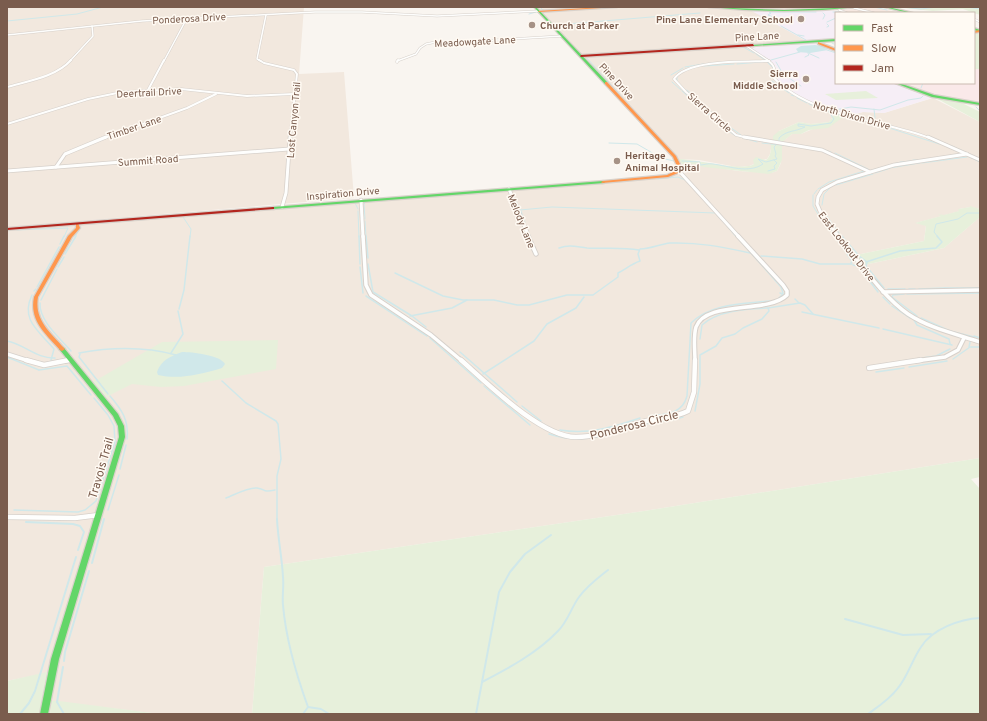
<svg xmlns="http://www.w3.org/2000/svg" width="987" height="721" font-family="Overpass,sans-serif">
<rect width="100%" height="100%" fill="#f9f5f0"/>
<g fill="#f2e8de">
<polygon points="7,7 304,7 299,74 344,72 354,198 7,227"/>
<polygon points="537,7 833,7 839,10 826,10 808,42 584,55 581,54"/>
<polygon points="741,47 747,48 771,64 774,70 773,79 779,86 807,103 836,112 829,122 811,124 799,122 779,131 783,141 792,134 801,134 846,115 850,116 863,112 884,113 933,98 980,122 980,209 971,207 959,209 960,211 916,223 926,225 924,241 856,255 864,265 944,248 980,217 980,458 644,511 264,567 252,714 160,714 52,701 50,714 39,714 47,673 7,681 7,231 663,178 686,173 682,164 694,164 738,171 771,173 777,171 781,163 782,145 772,143 770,154 767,159 754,161 754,164 749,166 737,167 699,160 678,159 584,57"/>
</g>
<polygon fill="#f6e8e1" points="864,7 875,7 901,13 846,13 840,11"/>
<g fill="#f6eef6">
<polygon points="750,10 839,11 846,13 836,13 836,40 808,42"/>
<polygon points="812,43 822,44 836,51 836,83 893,83 912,91 935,97 884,113 863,112 851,115 813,104 784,87 776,79 777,69 775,65 750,48"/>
</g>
<polygon fill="#fae9e9" points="974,34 980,34 980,102 938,95 902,83 974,83"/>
<g fill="#e7f0db">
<polygon points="888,7 980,7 980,15 963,9 933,11 904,8 899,9"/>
<rect x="974" y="34" width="6" height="35"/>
<polygon points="893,83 923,94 960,102 980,112 980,122 934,97 912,91"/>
<polygon points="866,91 878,98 836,100 825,94"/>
<polygon points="836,112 846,115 828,128 809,130 801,134 792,134 781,143 773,142 773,136 779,131 799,122 811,124 829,122"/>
<path d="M771,143L782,145V160L777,171L769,174L704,167L694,164H682L678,159C696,159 742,172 754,164L753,160L756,157L766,160C771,156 771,150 771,143Z"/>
<polygon points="970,206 980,209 980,217 944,248 864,265 856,255 924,241 926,226 915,223 941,216 938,214 944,215 959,211 958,209 970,207"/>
<polygon points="278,340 276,369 184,386 161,387 132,384 106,397 93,382 162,342"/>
<polygon points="980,458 980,477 971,479 980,489 980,714 252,714 264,567 644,511"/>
<polygon points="47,672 39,714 7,714 7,681"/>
<polygon points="51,701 59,701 160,714 50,714"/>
</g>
<g fill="#d0e8ea">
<polygon points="815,45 822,46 828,50 810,53 798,52 796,49 801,46"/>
<path d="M182,352C192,352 220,355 225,364L222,368C202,374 179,380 158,375L157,372C161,360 171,356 182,352Z"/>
</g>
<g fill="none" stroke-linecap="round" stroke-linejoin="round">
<g stroke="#d0e8ea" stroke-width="1">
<polyline points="874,7 887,10"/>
<polyline points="902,7 921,9 937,7"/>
<polyline points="967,7 980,9"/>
<polyline points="542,8 541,9 544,10"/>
<polyline points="833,12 839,12"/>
<polyline points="823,13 825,15 823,19"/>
<polyline points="529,14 536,12"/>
<polyline points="773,17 768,15 771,13 769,12 816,12"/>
<polyline points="7,21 77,14 103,7"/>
<polyline points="827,22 836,18"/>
<polyline points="827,24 829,26 827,27"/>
<polyline points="555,25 700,13"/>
<polyline points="781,26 806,40"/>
<polyline points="798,35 804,36"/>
<polyline points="832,43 834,44"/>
<polyline points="707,49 743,47 754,53"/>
<polyline points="827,50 836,53"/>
<polyline points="808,53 819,58"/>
<polyline points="756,54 765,60"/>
<polyline points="586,57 624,99"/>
<polyline points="805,57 809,55 808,54"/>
<polyline points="771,60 800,52"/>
<polyline points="767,62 773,68 771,78"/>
<polyline points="776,62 783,74 801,86"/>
<polyline points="737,64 761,62"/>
<polyline points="704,66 734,64"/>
<polyline points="685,67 703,64"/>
<polyline points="671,75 683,68"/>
<polyline points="677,81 677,74 688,68"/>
<polyline points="772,81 789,93"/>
<polyline points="672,82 681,90"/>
<polyline points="921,88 923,83"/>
<polyline points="687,90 704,105"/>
<polyline points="682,91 703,110"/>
<polyline points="791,95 794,96"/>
<polyline points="797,98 807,103"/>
<polyline points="809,104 829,112 842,115"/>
<polyline points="976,107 980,111"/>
<polyline points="709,110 721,120"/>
<polyline points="835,110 851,107 880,110 908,100 921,98 923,96"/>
<polyline points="704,111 718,122"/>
<polyline points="873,121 875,118 874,109"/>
<polyline points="723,122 741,135"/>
<polyline points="719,123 734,135 757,142"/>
<polyline points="881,123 891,125"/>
<polyline points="880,125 939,144"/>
<path d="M779,142V138C787,130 795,132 805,127L798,126V124L811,126L831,123L834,119L829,112"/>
<polyline points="609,143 637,144 661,158 674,161"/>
<polyline points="762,143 790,146"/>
<polyline points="952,146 972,155"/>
<polyline points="825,150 831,152"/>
<polyline points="835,153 868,169"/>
<polyline points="967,156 980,162"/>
<polyline points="913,160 919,160"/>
<path d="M682,161L700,162V165C704,165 708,163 713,164C729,166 748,174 763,164L758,159L766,162L777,159L775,156L776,154L774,147L776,145"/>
<polyline points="900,162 911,161"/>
<polyline points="922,163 967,157"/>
<polyline points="890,168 920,163"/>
<polyline points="872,170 897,163"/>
<polyline points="768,171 775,169 774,166 777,163 774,160"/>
<polyline points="875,173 888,169"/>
<polyline points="658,179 678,177 685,180"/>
<polyline points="836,185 873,174"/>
<polyline points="818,189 829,182 864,171 863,170"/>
<polyline points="814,194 817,190"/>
<polyline points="813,195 813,206 818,214"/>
<polyline points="515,198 520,210 552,207 715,213"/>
<polyline points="355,203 358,209"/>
<polyline points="822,205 824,194 832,186"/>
<polyline points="358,211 359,237"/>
<polyline points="521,211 525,222"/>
<polyline points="824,212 842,237"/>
<polyline points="715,213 726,225"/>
<polyline points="183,217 191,229 190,237"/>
<polyline points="820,217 827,227"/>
<polyline points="365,219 364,204 366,202"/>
<polyline points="365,221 366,237"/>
<polyline points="91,224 163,218"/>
<polyline points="727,226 736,237"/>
<polyline points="830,229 835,237"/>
<polyline points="17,230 68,228 64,237"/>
<polyline points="75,237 81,227"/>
<polyline points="938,237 934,232 936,224 958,219 967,213 980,213"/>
</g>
<g stroke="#d0e8ea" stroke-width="1.5">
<polyline points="359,236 360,264"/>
<polyline points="366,236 368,258"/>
<polyline points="736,236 781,287 783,293"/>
<polyline points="835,236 852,261 851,263"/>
<polyline points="842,236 845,240"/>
<polyline points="847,242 859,256 867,262 866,266 884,288"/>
<polyline points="60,244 64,236"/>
<path d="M559,248C570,244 577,247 587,248C605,249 622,247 639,250"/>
<polyline points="65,254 76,236"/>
<polyline points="761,256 802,259 820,264 852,264"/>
<polyline points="866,262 900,251 936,248 942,242 937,236"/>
<polyline points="368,264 373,292 412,316 426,327"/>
<polyline points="853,265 858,266 878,292"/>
<polyline points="58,267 64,257"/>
<polyline points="360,267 363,293"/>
<path d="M395,273L443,296L463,300H494L517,305H529L567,295H593L618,277V273C626,269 631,264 640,261L638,254L640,249C651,249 660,244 670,243C698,242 723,247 750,253"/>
<polyline points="37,287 59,247"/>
<polyline points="945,288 980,288"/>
<polyline points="888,289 905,289"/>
<polyline points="909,289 915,289"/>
<polyline points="919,289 945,288"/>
<polyline points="34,291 36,289"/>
<polyline points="904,294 893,295 892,297 917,316"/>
<polyline points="907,294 980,293"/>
<path d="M32,295C20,320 39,331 54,349L51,360"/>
<polyline points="366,296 427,336"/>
<polyline points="883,297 890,304"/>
<polyline points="779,298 783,294 780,293"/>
<polyline points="795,299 799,303"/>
<polyline points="41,300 57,269"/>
<path d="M40,303C39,321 60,338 71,351"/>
<polyline points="892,306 910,318"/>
<polyline points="179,309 184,290 190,236"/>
<polyline points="802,312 879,328"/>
<polyline points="410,316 452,308 467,300"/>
<polyline points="921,318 950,331 974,337"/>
<polyline points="914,320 917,325 949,339 950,344"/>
<polyline points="883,329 952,345"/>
<polyline points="974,336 980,338"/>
<polyline points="430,338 481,383"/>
<path d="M700,339L702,325C718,310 747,309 768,308"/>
<path d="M7,341C24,344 37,359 55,358"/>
<polyline points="969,347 970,342"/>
<polyline points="971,347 980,347"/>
<polyline points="460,352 517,402"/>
<path d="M79,353C112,347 143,346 176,355"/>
<polyline points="171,353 183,334 178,311"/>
<polyline points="80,354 79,357 108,394"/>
<polyline points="7,357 39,370"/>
<polyline points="922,358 936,356 950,349"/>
<polyline points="953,359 970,347"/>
<polyline points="909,367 947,361"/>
<polyline points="39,370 67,366 91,395"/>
<polyline points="876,372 904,368"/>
<polyline points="483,374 534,341 547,324 576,308 584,297"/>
<polyline points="222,381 246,403 276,421 278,424 281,459 277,476 277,520"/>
<polyline points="484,386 530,425"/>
<path d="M110,396C122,410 129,420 127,439"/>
<polyline points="522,406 541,421"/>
<polyline points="695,411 700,384 700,355 716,346 722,338 735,334 743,328 762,319 769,311 768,308 800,303 805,305 813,314"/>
<path d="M649,416C665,414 682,415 687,396L691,323C711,303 744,304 770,301"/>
<path d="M560,430C589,435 613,427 640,418"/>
<path d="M549,434C588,446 609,433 646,424C658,421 671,421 683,417"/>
<polyline points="120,469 126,445"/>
<path d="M226,498C234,495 248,487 257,488C266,489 262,493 275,490"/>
<polyline points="14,510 78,512 85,510 96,501 115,442 114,426 108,415 94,398"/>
<polyline points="108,510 119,475"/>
</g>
<g stroke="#d0e8ea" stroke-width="2">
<path d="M277,519C278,539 282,558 283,577C284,587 282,596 283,605C286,641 296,674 308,707"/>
<polyline points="26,522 73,524 80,526 84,532 78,550"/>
<polyline points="92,563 104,519"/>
<polyline points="845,619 903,635 931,634"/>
<polyline points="64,661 65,652 89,571"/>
<polyline points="63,667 57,702 64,714"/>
<path d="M482,682C509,668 537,653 558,631C568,621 571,608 579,597C587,586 598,578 608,570"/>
<polyline points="308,707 321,709 329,714"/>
<polyline points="20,714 29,703 35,691 76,557"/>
<polyline points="303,714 308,707"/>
<polyline points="476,714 499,592 510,572 525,554 551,535"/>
<path d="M868,714C879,706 890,699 898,688C908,676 912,660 921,647C932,629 960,619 980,618"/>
</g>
<defs>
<g id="street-far4">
<polyline points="854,8 874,13"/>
<polyline points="839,10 847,13"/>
<polyline points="974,19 980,22"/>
<polyline points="7,35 142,21 315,12 362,12 437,16 539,11"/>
<polyline points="745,45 769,61"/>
<polyline points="70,61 93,36 92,26"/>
<polyline points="164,61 187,18"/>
<polyline points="261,61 257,59 266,15"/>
<polyline points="397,61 416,54 420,48 426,44 436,42 446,43 562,36"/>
<polyline points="762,61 769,61"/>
</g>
<g id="street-far3">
<polyline points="259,60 264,63 294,70 297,74 290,138"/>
<path d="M767,60C775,65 775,69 774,78C809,116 883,120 930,138"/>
<polyline points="397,62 398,60"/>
<path d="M7,87C28,81 56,77 71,60"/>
<polyline points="148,90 164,60"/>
<polyline points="7,124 88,99 122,92 181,89 247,96 294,94"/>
<polyline points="104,138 187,108 216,94"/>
<path d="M748,138L736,135L686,92L674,79C687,59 746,62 769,61"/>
</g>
<g id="street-far2">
<polyline points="744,137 822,150 870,172"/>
<polyline points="928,137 980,160"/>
<polyline points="56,167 65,154 106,137"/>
<polyline points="678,170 739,237"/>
<polyline points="7,171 289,149"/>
<polyline points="509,189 529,237"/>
<polyline points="361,200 363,237"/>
<polyline points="282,207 286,193 290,137"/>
<polyline points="839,237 820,211 817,204 818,197 822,190 837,182 894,165 967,154"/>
</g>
<g id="street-far1">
<polyline points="363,236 366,285 371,295 431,335 462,361"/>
<polyline points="528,236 536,254"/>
<path d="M838,236C859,261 882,296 908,314C929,328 956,334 980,342"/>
<polyline points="883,292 980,290"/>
<polyline points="7,354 29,361"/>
<polyline points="65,361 70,360"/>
<path d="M695,361C695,351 693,337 696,327C706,300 768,314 787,295V291L783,285L738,236"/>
<polyline points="915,361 945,357 958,350 964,338"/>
</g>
<g id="street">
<polyline points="26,360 44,365 69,360"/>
<path d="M461,360C487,383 541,437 576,437C597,437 618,429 638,423C654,418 673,419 688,411L694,392L695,360"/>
<polyline points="869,368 921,360"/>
<polyline points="7,517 75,518 99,515"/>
</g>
<g id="fast">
<polygon points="534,7 536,7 607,82 607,84 605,84"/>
<polygon points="708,7 784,10 860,7 822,10 784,11 746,10"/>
<polygon points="884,7 888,7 913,13 909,13"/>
<polygon points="974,28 980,30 980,32 974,30"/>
<polygon points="836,39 836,41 753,46 752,45"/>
<polygon points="895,83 899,83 934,95 980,103 980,105 932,97"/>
<polygon points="603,181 605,182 604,183 273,209 271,208 273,207"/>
<polygon points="62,347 64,348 118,414 124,426 125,437 59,659 48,714 40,714 51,659 119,437 118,426 113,416 60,350 59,349"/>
</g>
<g id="slow">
<polygon points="603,7 617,7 539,12 538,11"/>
<polygon points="980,30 980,32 974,33 974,31"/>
<polygon points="818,42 836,49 836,51 818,44"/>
<polygon points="605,82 607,82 676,156 681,166 678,173 668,177 602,183 601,182 603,181 667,175 675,171 677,166 673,157 605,84"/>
<path d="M76,223H78L80,228L72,237L38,297C34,320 50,332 64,348L65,349L62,351L60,350C46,334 29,321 34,297L68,236L76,228Z"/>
</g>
<g id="jam">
<polygon points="753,44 754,46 581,57 580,56 581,55"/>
<polygon points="273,207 274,207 274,209 7,230 7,228"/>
</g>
</defs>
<use href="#street-far4" stroke="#d7d1cb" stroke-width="2.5"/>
<use href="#street-far3" stroke="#d7d1cb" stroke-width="3"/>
<use href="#street-far2" stroke="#d7d1cb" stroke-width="4.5"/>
<use href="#street-far1" stroke="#d7d1cb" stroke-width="5.5"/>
<use href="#street" stroke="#d7d1cb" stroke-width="6"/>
<use href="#fast" stroke="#d9d2cb" stroke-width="2.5"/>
<use href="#slow" stroke="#d9d2cb" stroke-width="2.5"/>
<use href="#jam" stroke="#d9d2cb" stroke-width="2.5"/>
<use href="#street-far4" stroke="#fefefd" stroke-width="1.5"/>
<use href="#street-far3" stroke="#fefefd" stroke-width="2"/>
<use href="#street-far2" stroke="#fefefd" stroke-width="3"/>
<use href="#street-far1" stroke="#fefefd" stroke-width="3.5"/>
<use href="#street" stroke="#fefefd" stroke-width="4.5"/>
<use href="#fast" fill="#63d668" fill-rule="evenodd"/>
<use href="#slow" fill="#ff974d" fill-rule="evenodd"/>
<use href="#jam" fill="#b3261e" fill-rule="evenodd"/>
</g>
<g fill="#a69286" stroke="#fffaf3" stroke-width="1.5">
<circle cx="801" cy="19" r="4"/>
<circle cx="532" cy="25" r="4"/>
<circle cx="806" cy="79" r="4"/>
<circle cx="617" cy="161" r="4"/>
</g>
<g text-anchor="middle" stroke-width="3" stroke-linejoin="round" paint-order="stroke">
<g font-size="10" fill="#7a5c4d" stroke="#fffaf3">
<text transform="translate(189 18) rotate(-3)" y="4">Ponderosa Drive</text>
<text transform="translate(757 36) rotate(-3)" y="4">Pine Lane</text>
<text transform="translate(475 41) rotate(-3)" y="4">Meadowgate Lane</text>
<text transform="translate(617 81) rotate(47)" y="4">Pine Drive</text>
<text transform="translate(149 92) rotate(-3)" y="4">Deertrail Drive</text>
<text transform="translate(710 112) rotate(41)" y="4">Sierra Circle</text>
<text transform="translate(852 115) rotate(16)" y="4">North Dixon Drive</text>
<text transform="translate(293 120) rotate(-85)" y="4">Lost Canyon Trail</text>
<text transform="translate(134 127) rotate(-19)" y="4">Timber Lane</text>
<text transform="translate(148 160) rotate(-4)" y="4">Summit Road</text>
<text transform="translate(343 193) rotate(-5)" y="4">Inspiration Drive</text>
<text transform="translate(522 221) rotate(68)" y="4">Melody Lane</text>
<text transform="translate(847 246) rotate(52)" y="4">East Lookout Drive</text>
</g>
<g font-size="10" font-weight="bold" fill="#7a5c4d" stroke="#fffaf3" text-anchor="end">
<text x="793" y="23">Pine Lane Elementary School</text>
<text x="540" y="29" text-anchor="start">Church at Parker</text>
<text x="798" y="77">Sierra<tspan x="798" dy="12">Middle School</tspan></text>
<text x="625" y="159" text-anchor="start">Heritage<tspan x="625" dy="12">Animal Hospital</tspan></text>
</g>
<g font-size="12" fill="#7a5c4d" stroke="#fffaf3">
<text transform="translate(634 425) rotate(-14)" y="4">Ponderosa Circle</text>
<text transform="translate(101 468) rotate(-74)" y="4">Travois Trail</text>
</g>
</g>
<rect width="987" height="721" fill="none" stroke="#7a5c4d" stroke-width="16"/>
<rect x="835" y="12" width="140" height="72" fill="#fffaf3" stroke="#cabbb1"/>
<rect x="843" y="25" width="20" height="6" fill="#63d668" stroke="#cabbb1"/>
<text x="871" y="32" font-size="12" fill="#7a5c4d">Fast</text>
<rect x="843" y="45" width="20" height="6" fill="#ff974d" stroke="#cabbb1"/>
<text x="871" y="52" font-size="12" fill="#7a5c4d">Slow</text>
<rect x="843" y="65" width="20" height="6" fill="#b3261e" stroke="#cabbb1"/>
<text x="871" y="72" font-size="12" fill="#7a5c4d">Jam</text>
</svg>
